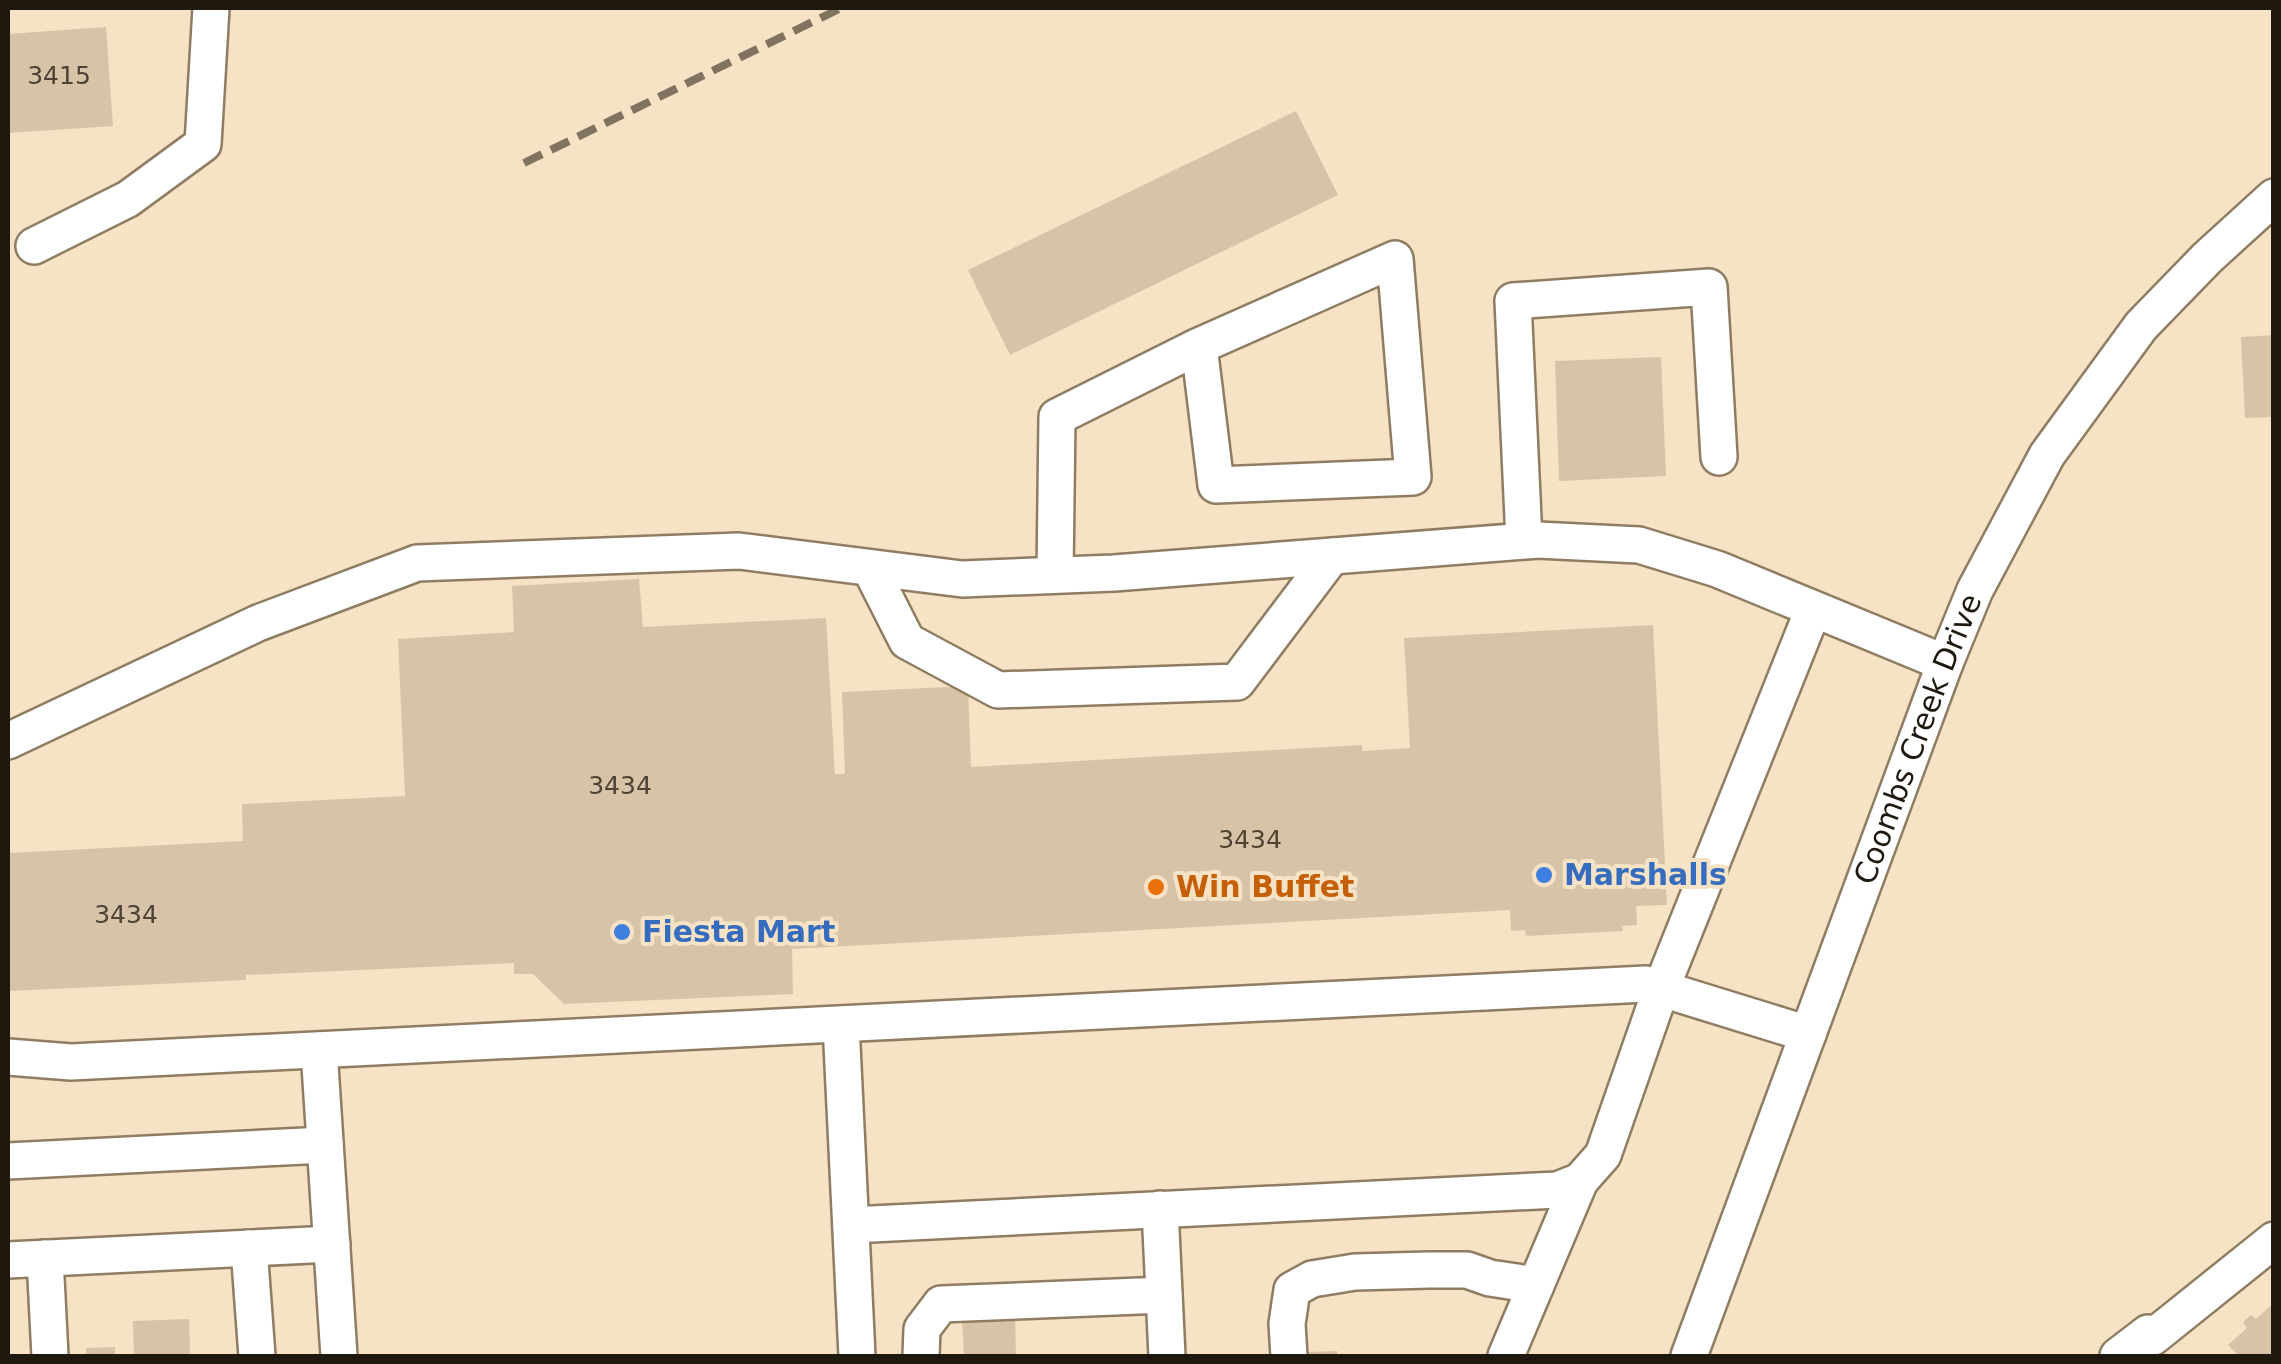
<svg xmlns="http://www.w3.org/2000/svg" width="2281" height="1364" font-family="'DejaVu Sans',sans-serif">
<rect width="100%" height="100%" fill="#f6e2c5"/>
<g fill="#d7c4a8">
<polygon points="106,27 113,126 8,133 8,34"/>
<polygon points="1296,111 1338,195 1010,355 968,270"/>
<polygon points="2274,335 2274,417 2245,418 2241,337"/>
<polygon points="1661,357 1666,476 1559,481 1555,361"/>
<polygon points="639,579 643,627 826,618 835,774 845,774 842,692 968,686 971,767 1362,745 1362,751 1410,748 1404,638 1653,625 1667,905 1636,906 1637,925 1622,926 1623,931 1526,936 1525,930 1511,931 1510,910 792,949 793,994 564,1004 533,974 514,974 514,963 246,975 246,980 8,991 8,853 243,841 242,804 405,796 398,639 514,632 512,586"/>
<polygon points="2274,1303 2274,1356 2239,1356 2228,1345 2247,1328 2243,1322 2251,1315 2256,1319"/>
<polygon points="1015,1318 1016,1356 964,1356 962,1320"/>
<polygon points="189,1319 190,1356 134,1356 133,1321"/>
<polygon points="115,1347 115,1356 86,1356 86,1348"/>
<polygon points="1337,1351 1337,1356 1307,1356 1307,1352"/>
</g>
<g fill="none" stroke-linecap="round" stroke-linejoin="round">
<defs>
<g id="minor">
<polyline points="34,246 128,199 203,144 211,8"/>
<polyline points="1524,540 1513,301 1709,287 1719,457"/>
<polyline points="870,568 907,641 998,690 1237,682 1332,556"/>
<polyline points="1055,575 1057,417 1199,346 1395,259 1413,477 1216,485 1199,346"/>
<polyline points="8,741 258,623 417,563 739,551 962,579 1114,573 1538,540 1639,545 1717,569 1945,663"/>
<polyline points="841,1024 857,1356"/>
<polyline points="319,1050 339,1356"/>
<polyline points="8,1057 71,1062 1646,984 1808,1034"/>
<polyline points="8,1161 325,1145"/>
<polyline points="1160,1209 1167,1356"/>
<polyline points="851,1225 1557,1190 1580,1181 1603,1155 1661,989 1813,610"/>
<polyline points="249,1248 257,1356"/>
<polyline points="45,1258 50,1356"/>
<polyline points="8,1260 332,1244"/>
<polyline points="921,1356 922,1329 941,1304 1164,1295"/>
<polyline points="1289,1356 1287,1324 1292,1290 1312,1279 1355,1272 1429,1270 1467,1270 1490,1278 1536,1285"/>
<polyline points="1506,1356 1580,1181"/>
<path id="s1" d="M1689,1356L1945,663L1975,590L2047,455L2141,326L2207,258L2274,197"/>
<polyline points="2118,1356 2148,1333 2153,1337 2274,1240"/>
</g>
</defs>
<use href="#minor" stroke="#8f7d63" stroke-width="40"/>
<use href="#minor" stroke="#fff" stroke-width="35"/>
<polyline stroke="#807461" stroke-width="8" stroke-dasharray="20 10" stroke-linecap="butt" points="524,163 841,8"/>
</g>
<g fill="#3f7fe0" stroke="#f6e2c5" stroke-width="4">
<circle cx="1544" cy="875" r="10"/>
<circle cx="622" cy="932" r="10"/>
</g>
<circle fill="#e8710a" stroke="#f6e2c5" stroke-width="4" cx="1156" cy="887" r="10"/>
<g text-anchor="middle" stroke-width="8" stroke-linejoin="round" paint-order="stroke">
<g font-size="25" fill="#4d4334">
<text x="59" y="84">3415</text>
<text x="620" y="794">3434</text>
<text x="1250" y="848">3434</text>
<text x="126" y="923">3434</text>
</g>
<g font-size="30" fill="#1f180e" stroke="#f6e2c5">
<text dy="10" stroke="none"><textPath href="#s1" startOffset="658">Coombs Creek Drive</textPath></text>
</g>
<g font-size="30" font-weight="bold" fill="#366cbe" stroke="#f6e2c5" text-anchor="start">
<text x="1564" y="885">Marshalls</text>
<text x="642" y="942">Fiesta Mart</text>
</g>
<g font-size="30" font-weight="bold" fill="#c56008" stroke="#f6e2c5" text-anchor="start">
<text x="1176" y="897">Win Buffet</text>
</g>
</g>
<rect width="2281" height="1364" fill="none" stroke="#1f180e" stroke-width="20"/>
</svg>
